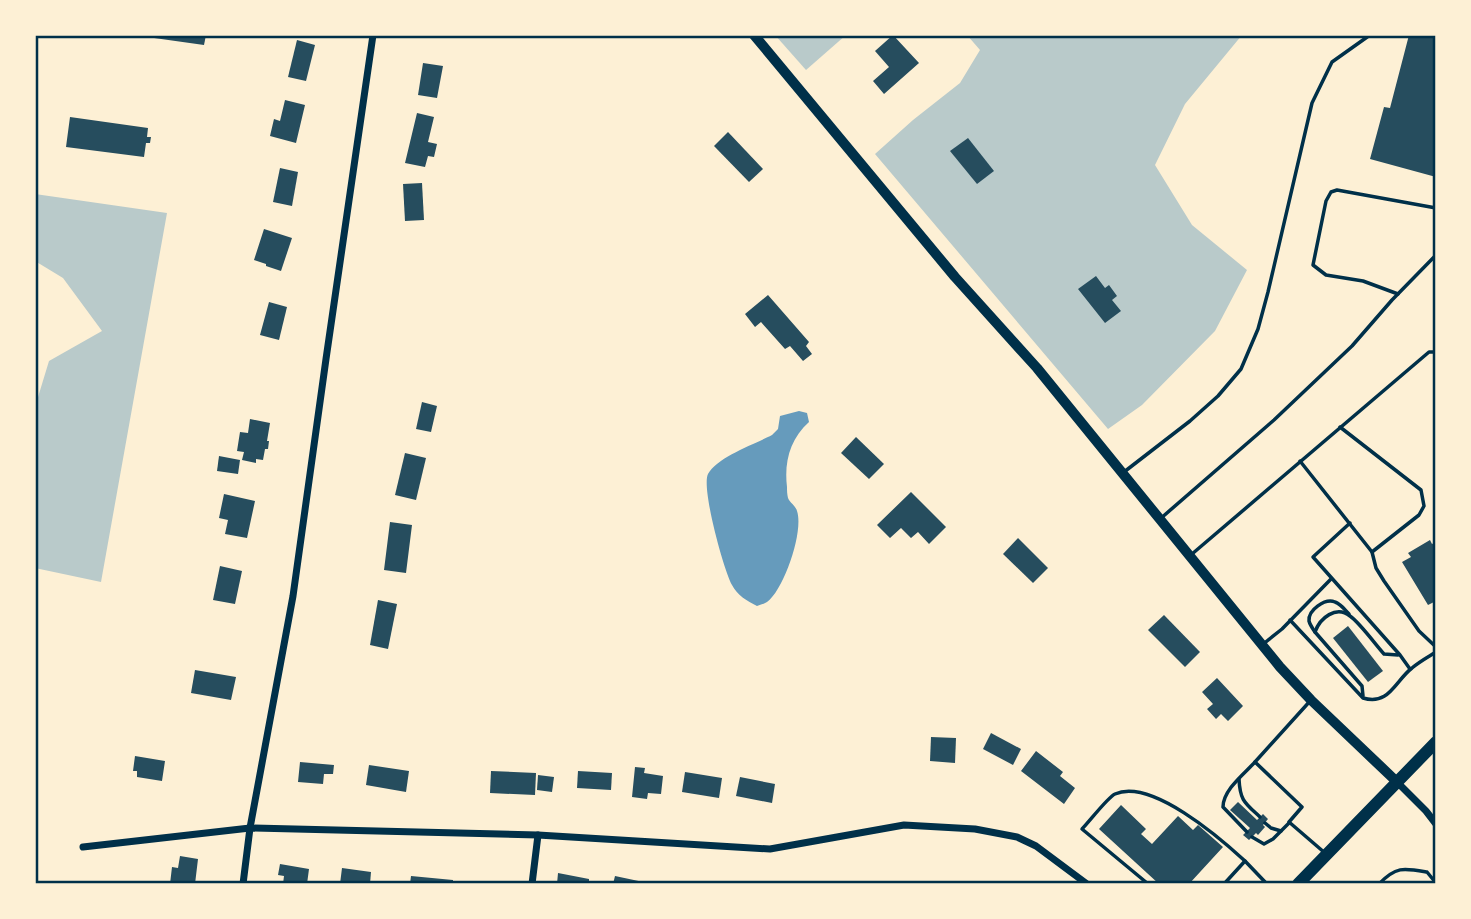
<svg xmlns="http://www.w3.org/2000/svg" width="1471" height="919" font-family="Merriweather,serif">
<rect width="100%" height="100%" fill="#fdf0d5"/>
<g fill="#b9caca">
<polygon points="775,35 846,35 806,70"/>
<polygon points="967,35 1242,35 1185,104 1155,165 1192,225 1247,270 1215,331 1142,405 1108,429 875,154 913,120 960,83 980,50"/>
<polygon points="35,194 167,213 101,582 35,568 35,407 49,361 102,331 63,278 35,261"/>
</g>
<path fill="#669bbc" d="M799,411L807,413L809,422C790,439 784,462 787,487C787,490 787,494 788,498C790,503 796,506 797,511C804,531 784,590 767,602C764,604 760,605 757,606C747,601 737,595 732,585C724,571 701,488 708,474C717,457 755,444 772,435L778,429L780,416Z"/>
<g fill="#264d5e">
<polygon points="147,35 206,35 204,45 147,37"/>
<polygon points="893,35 919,63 884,94 873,81 889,67 875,51"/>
<polygon points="1409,35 1436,35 1436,177 1370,159 1384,107 1390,108"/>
<polygon points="297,40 315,45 306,81 288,77"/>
<polygon points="423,63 443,66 437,98 418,95"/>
<polygon points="285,100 305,105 296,143 270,136 274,119 280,121"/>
<polygon points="417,113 434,117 428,142 437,144 434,157 428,156 425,167 405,163"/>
<polygon points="70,117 148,128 147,137 151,137 150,143 146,143 144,157 66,147"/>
<polygon points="728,132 763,169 749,182 714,146"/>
<polygon points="968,138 994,171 977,184 950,151"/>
<polygon points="280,168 298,172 292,206 273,202"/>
<polygon points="422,183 424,220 405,221 403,184"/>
<polygon points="264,229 292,238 281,271 266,266 266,264 254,260"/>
<polygon points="1096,276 1105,288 1109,285 1117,296 1112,300 1121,311 1105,323 1078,289"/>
<polygon points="768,295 809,342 806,346 812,354 803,361 790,346 785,349 761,322 755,327 745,314"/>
<polygon points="269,302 287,307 279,340 260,335"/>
<polygon points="422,402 437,406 431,432 416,429"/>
<polygon points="250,419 270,423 267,441 269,441 268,449 265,449 263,460 256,459 256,463 242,460 244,452 237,451 240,432 248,433"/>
<polygon points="856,437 884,464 869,479 841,453"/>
<polygon points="405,453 426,458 416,500 395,495"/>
<polygon points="219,456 240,460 238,474 217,471"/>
<polygon points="911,492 946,527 929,544 918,532 911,538 901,528 890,538 877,525"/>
<polygon points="224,494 255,501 247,538 225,534 228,520 219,518"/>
<polygon points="390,522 412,525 406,573 384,570"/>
<polygon points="1018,538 1048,568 1033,583 1003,554"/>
<polygon points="1430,540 1432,544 1436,542 1436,601 1428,605 1402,562 1411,557 1408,553"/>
<polygon points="220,566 242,571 235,604 213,600"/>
<polygon points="378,600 397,604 388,649 370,645"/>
<polygon points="1164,615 1200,652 1185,667 1148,630"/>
<polygon points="1348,626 1383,671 1368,682 1333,638"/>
<polygon points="195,670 236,677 231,700 191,693"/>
<polygon points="1217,678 1243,706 1228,721 1221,714 1216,719 1207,709 1213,704 1202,692"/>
<polygon points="991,733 1021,749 1013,765 983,749"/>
<polygon points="931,737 956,738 955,763 930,761"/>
<polygon points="1036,751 1063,772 1060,776 1075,788 1064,804 1021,771"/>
<polygon points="135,756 165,761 162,781 137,777 137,771 133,771"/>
<polygon points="300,762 334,765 333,774 324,774 323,784 298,782"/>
<polygon points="369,765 409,771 406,792 366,785"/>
<polygon points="635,767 645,768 644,773 663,776 661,794 648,793 647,799 632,797"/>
<polygon points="491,771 536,773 535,795 490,793"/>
<polygon points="578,771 612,773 611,790 577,788"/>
<polygon points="685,772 722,778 719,798 682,792"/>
<polygon points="538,775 554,777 552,792 537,790"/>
<polygon points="740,777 775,784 772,803 736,796"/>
<polygon points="1238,802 1257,820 1263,814 1268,819 1263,825 1265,827 1258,835 1256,833 1249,840 1243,835 1250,828 1230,810"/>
<polygon points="1121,805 1146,829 1141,834 1152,844 1178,816 1193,830 1198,825 1223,847 1189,884 1159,884 1099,829"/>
<polygon points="180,856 198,859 195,884 170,884 172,867 178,868"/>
<polygon points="280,864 309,869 307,884 283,884 284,876 278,875"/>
<polygon points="342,868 371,872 370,884 340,884"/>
<polygon points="558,873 589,879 589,884 557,884"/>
<polygon points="411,876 453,880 453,884 410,884"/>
<polygon points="615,876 648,883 648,884 613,884"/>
</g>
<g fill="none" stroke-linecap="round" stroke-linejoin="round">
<g stroke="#003049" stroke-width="3.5">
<polyline points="1398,294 1363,281 1326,275 1313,265 1326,201 1331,192 1337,190 1436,208"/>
<polyline points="1340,427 1421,490 1424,506 1419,515 1372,552 1376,568 1384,581 1419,631 1436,647"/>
<polyline points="1300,461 1372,552"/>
<polyline points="1124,472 1190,421 1218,396 1241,369 1258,329 1268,292 1312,103 1332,62 1370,35"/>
<polyline points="1160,519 1274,420 1352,346 1392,300 1436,255"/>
<polyline points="1350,523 1313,557 1400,655 1410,669"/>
<polyline points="1192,554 1429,352 1436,352"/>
<path d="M1290,620L1363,698C1389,706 1395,681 1412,668C1419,662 1428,657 1436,652"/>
<path d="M1315,632C1313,629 1310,625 1309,621C1308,610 1325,598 1335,602C1341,604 1345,610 1349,614"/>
<polyline points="1262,645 1282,629 1331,579"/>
<path d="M1363,696L1362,686L1315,632C1320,618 1336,605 1350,616C1360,623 1375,644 1384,654L1398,655"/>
<polyline points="1311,700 1255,762 1302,807 1289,822 1325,853"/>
<path d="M1239,779C1240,801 1245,803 1260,817"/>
<polyline points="1265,823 1271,828 1281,831"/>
<path d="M1247,832L1223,807C1223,790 1244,774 1255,762"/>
<polyline points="1252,837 1264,844 1273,839 1289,823"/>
<path d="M1147,883L1082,829C1089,822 1108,797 1115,794C1151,778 1220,838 1245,861"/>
<polyline points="1224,884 1245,861 1267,884"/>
<path d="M1379,884C1396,866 1404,868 1427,872L1436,883"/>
</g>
<g stroke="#003049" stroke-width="7">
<polyline points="1397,782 1426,811 1436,824"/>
<polyline points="83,847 250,828 538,835 770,849 904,825 975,829 1017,837 1036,846 1087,884"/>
<polyline points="243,884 250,828 293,596 326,359 373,35"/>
<polyline points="532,884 538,835"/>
</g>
<polyline stroke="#003049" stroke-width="10" points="754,35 955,277 1037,368 1280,667 1311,700 1397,782"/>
<polyline stroke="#003049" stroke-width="12" points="1298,884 1436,742"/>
</g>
<rect width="1471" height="919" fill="none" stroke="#fdf0d5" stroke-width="74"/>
<rect x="37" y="37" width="1397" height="845" fill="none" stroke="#003049" stroke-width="2.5"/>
</svg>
